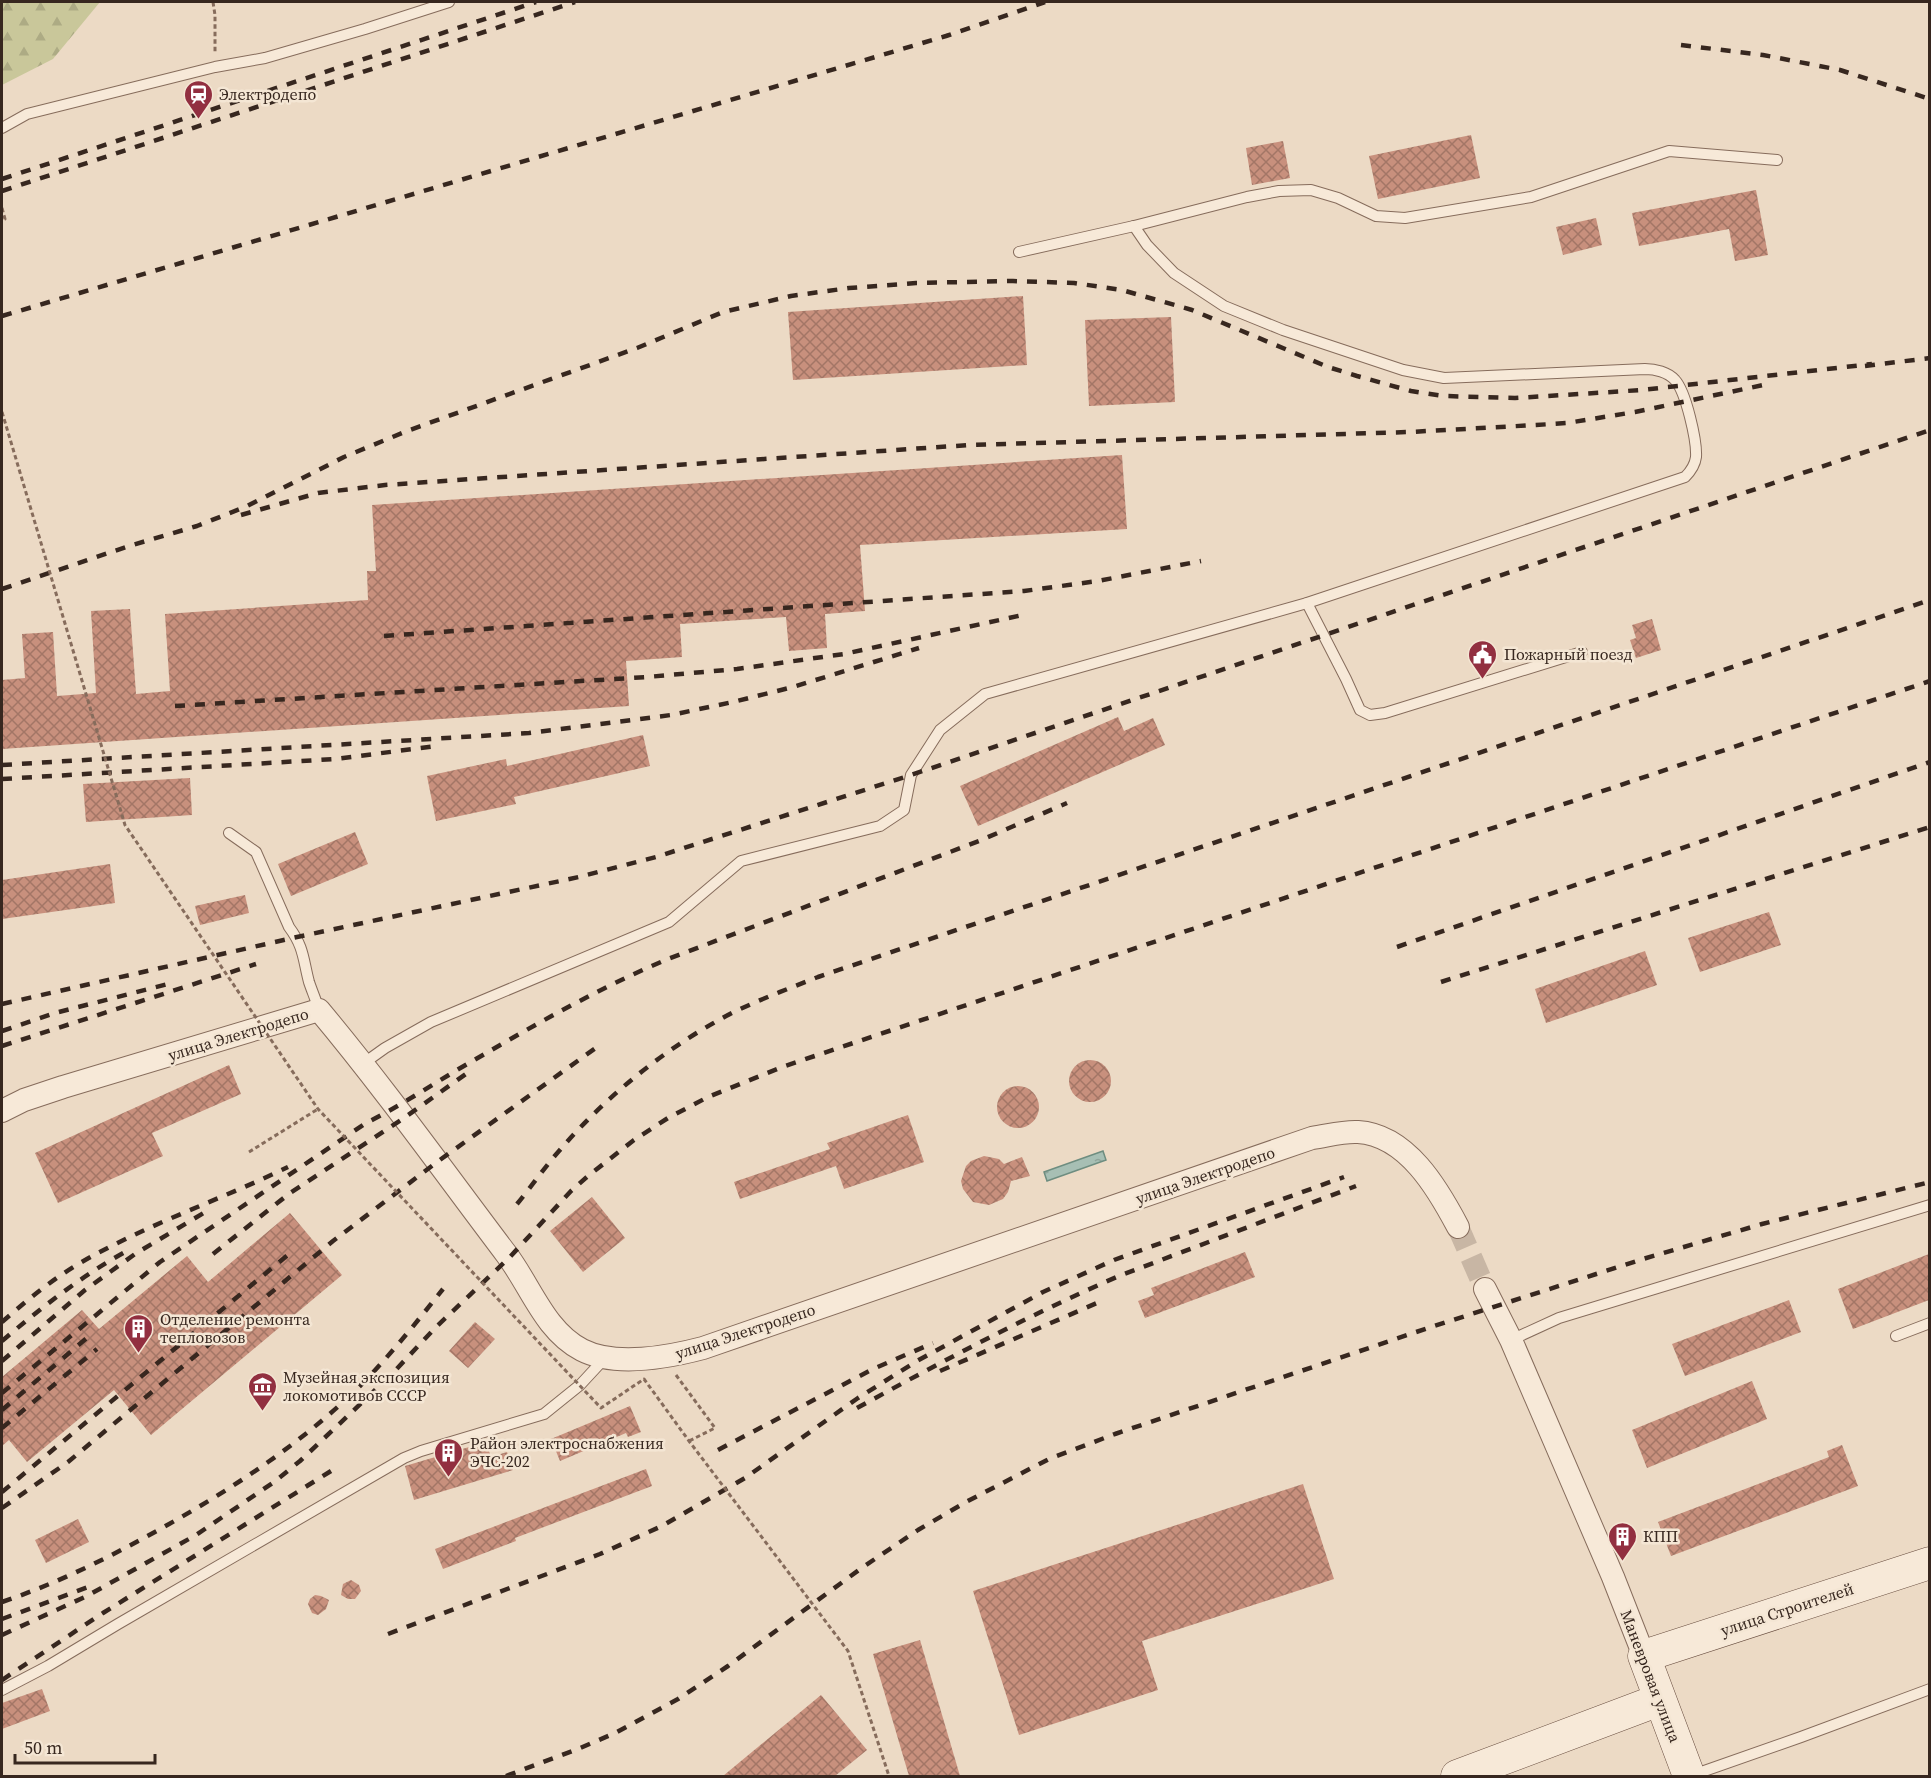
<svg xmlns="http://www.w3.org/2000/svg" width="1931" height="1778" font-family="'Source Serif 4',serif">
<defs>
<pattern id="forest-firs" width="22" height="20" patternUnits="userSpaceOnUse" patternTransform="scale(1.5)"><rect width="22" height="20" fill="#c9c79a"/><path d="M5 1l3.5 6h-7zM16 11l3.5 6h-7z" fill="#adab84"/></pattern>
<pattern id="water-ripples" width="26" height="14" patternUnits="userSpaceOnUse" patternTransform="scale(1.5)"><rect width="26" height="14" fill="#a7bfb4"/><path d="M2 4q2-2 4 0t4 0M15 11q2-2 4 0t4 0" fill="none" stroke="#90a49a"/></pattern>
<pattern id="building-cross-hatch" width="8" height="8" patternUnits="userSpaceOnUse" patternTransform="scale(1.5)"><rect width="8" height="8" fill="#c8907d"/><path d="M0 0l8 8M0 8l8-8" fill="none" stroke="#a37666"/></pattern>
</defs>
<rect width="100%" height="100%" fill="#ecdac5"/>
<polygon fill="url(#forest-firs)" points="2,2 100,2 53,59 2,85"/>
<polygon fill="url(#water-ripples)" stroke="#6e8d80" stroke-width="1.5" points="1103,1151 1106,1160 1047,1181 1044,1172"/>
<g fill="url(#building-cross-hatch)">
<polygon points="1471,135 1480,178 1378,199 1369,156"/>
<polygon points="1283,141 1290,178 1252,185 1246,148"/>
<polygon points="1756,190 1768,255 1735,261 1729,229 1639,246 1632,213"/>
<polygon points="1596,218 1602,245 1563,255 1556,227"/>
<polygon points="1023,296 1027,365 793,380 788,312"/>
<polygon points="1171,317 1175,402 1089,406 1085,320"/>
<polygon points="1122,455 1127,529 860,545 865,611 825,614 827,648 789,651 786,617 680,624 682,657 626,661 629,706 2,749 2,680 25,678 22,634 53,632 57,696 96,693 91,611 130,609 136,694 170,691 165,614 368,600 367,571 376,571 372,505"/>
<polygon points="1652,619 1661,650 1636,658 1630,640 1636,638 1632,625"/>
<polygon points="1118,717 1124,731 1153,718 1165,745 978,826 960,786"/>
<polygon points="643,735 650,766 514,797 516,804 436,821 427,776 506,759 507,766"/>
<polygon points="190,778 192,815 86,822 83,784"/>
<polygon points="355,832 368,864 291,896 278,864"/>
<polygon points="110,864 115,903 2,919 2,880"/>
<polygon points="245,895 249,913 200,925 195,906"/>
<polygon points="1769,912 1781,945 1700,972 1688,938"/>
<polygon points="1645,951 1657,985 1546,1023 1535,989"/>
<circle cx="1090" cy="1081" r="21"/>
<polygon points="229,1065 241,1094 152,1133 163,1156 58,1203 35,1153"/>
<circle cx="1018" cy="1107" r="21"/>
<polygon points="908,1115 924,1162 844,1189 836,1166 740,1199 734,1182 830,1149 827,1143"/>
<polygon points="984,1156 999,1159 1004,1164 1022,1157 1030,1176 1011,1181 1008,1192 1003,1199 989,1205 973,1202 963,1189 961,1181 966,1166 971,1161"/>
<polygon points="592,1197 625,1238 583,1272 550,1231"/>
<polygon points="290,1213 342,1275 151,1435 114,1390 27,1462 9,1440 2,1446 2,1377 82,1310 99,1329 187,1256 208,1282"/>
<polygon points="1245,1252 1255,1277 1145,1318 1138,1301 1154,1295 1151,1288"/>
<polygon points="1929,1254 1929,1300 1853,1329 1838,1289"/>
<polygon points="1789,1300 1801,1332 1685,1376 1672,1344"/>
<polygon points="475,1322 495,1339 468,1368 449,1351"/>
<polygon points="1752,1381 1767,1419 1647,1468 1632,1430"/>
<polygon points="630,1406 641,1432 628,1437 626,1433 560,1461 551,1439"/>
<polygon points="486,1442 491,1457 507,1452 513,1470 414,1500 405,1466"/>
<polygon points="1842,1445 1858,1486 1671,1556 1658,1522 1829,1457 1827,1451"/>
<polygon points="646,1469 652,1486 515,1538 516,1541 443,1569 435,1549"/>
<polygon points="1303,1484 1334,1579 1142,1641 1158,1690 1019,1735 973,1591"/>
<polygon points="78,1519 89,1542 46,1563 35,1540"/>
<polygon points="351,1580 359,1585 361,1591 355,1599 348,1599 341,1595 343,1584"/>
<polygon points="315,1595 321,1596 329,1600 326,1609 318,1615 312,1613 308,1604 310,1599"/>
<polygon points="920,1640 960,1776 909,1776 873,1654"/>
<polygon points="42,1689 50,1711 2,1729 2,1703"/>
<polygon points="821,1695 867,1750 835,1776 723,1776"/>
</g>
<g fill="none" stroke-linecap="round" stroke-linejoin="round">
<polyline stroke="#c8b6a4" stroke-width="22" stroke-dasharray="22 11" stroke-linecap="butt" points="1458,1227 1485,1289"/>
<defs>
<g id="lane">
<polyline points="2,128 27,114 215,67 265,58 365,29 449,2"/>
<polyline points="1019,252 1134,226 1247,197 1279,191 1311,190 1338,198 1376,216 1405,218 1531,197 1669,151 1777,160"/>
<polyline points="1307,603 1346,679 1360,710 1370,715 1385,713 1582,652"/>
<path d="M229,833L256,852L289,927C304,947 303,959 309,982C312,991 316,1000 319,1010"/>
<path d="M364,1063L385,1048L431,1022L669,922L741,861L880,826L904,810L911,775L940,730L985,694L1307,603L1685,477C1690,472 1695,465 1696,457C1697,441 1686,392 1675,380C1668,372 1655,369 1645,369L1444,378L1403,370L1283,330L1224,306L1174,273L1147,245L1134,226"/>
<polyline points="1896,1336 1930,1323"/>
<polyline points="1511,1340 1559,1318 1930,1205"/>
<polyline points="2,1690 48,1666 118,1624 404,1458 421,1451 544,1414 580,1385 605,1358"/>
<polyline points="1690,1776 1801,1737 1930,1689"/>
</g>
<g id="street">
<path d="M2,1111L24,1100L63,1087L319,1010C385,1089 445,1173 507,1255C531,1287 545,1331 582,1350C615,1367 669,1357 703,1348L1312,1138C1327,1136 1343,1131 1358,1132C1407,1135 1438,1189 1458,1227"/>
<polyline points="1485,1289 1511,1340 1613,1577 1644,1656"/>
</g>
<g id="secondary">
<polyline points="1457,1776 1659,1700"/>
<polyline points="1689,1776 1644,1656 1930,1563"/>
</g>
</defs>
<use href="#lane" stroke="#866c5c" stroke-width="12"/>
<use href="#street" stroke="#866c5c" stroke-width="24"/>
<use href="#secondary" stroke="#684d3f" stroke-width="33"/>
<g stroke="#866c5c" stroke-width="3" stroke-dasharray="4.5 3" stroke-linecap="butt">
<polyline points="213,2 215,15 215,53"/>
<polyline points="2,208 5,219 2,220"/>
<polyline points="249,1152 318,1109"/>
<polyline points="676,1375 715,1428 689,1441"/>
</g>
<use href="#lane" stroke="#f7e9d8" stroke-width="10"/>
<use href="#street" stroke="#f7e9d8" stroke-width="22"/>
<use href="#secondary" stroke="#f7e9d8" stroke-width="32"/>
<g stroke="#37271f" stroke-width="4.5" stroke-dasharray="10 10" stroke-linecap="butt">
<polyline points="1681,45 1763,55 1840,70 1930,99"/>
<polyline points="2,179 536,2"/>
<polyline points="2,191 575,2"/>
<polyline points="2,316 946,36 1045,2"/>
<polyline points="1865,366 1930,358"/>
<polyline points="241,515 318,493 385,485 969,445 1410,432 1536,425 1567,423 1635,412 1768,384"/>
<polyline points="2,589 129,546 197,526 245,507 344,457 407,431 637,348 723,312 791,296 849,288 916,283 1013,281 1074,283 1122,290 1192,310 1328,367 1357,376 1411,391 1444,396 1515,398 1642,390 1872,364"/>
<polyline points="384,636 1024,591 1098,581 1201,561"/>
<polyline points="175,706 647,677 737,669 844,654 1027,614"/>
<polyline points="2,765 529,733 671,715 733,702 793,687 919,648"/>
<polyline points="2,779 335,759 437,746"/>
<polyline points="1397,947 1930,762"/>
<polyline points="1441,982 1930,827"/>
<polyline points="2,1004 297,937 579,877 656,857 911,775 1930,430"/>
<polyline points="2,1031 55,1013 168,984"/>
<polyline points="2,1046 256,964"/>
<path d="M517,1204C531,1187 544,1168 559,1151C607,1095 669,1045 734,1012C761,999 790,988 818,977L1930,600"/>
<polyline points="213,1254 290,1193 404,1118 470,1071"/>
<path d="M2,1322C25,1302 49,1282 75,1266C142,1226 218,1201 288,1167"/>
<path d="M2,1341C41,1308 80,1277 125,1252"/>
<polyline points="2,1361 85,1290 135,1254 207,1211"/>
<polyline points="940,1371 1097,1303"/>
<path d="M2,1393L160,1262L366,1123C398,1107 427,1088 457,1070C526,1030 594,990 668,959L979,841L1067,803"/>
<path d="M857,1408C943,1361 1029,1315 1119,1276L1356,1186"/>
<polyline points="2,1410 88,1337"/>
<polyline points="2,1428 97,1349"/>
<polyline points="718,1450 873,1369 933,1343"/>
<polyline points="2,1492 289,1254"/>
<polyline points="2,1508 68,1462 333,1241 437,1162 597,1047"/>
<path d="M2,1602C58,1583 110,1557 162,1528C232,1489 299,1445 357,1389C388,1358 416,1323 443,1289"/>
<polyline points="2,1619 88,1587"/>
<polyline points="388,1634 600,1554 662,1526 745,1478 858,1398 917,1361 1043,1292 1114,1260 1344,1177"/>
<polyline points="2,1635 87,1596 196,1535 274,1482 300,1461 390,1376 436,1327 509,1258 571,1191 588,1176 634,1140 668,1118 708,1097 782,1067 1930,681"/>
<polyline points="2,1680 103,1613 331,1471"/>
<polyline points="506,1776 578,1749 615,1733 678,1699 728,1666 863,1567 918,1530 966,1502 1049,1459 1115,1434 1428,1328 1643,1259 1762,1224 1930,1182"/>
</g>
<polyline stroke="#866c5c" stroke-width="3" stroke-dasharray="4.5 3" stroke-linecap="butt" points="2,412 125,825 318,1109 601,1408 644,1379 689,1441 848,1651 889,1776"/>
</g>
<defs>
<symbol id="station-pin" viewBox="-11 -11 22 30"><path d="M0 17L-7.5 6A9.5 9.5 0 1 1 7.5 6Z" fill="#922f40" stroke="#f4e6d4"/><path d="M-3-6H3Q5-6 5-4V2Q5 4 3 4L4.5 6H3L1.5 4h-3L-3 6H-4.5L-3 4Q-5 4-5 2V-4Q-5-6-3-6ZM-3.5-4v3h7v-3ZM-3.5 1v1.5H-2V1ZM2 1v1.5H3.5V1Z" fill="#fff"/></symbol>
<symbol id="civic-pin" viewBox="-11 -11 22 30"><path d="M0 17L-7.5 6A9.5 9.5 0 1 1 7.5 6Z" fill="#922f40" stroke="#f4e6d4"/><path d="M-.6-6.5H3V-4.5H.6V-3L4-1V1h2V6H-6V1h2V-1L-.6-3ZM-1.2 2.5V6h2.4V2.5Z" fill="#fff"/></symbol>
<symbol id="building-pin" viewBox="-11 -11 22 30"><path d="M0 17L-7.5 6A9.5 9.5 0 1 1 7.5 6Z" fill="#922f40" stroke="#f4e6d4"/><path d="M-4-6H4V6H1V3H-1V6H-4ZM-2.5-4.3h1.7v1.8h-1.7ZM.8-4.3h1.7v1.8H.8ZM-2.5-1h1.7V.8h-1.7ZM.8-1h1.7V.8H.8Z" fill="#fff"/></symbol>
<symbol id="museum-pin" viewBox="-11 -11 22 30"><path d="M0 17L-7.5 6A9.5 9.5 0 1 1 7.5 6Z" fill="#922f40" stroke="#f4e6d4"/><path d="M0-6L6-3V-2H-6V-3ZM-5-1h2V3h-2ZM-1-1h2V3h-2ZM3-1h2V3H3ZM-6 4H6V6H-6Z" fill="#fff"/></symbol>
</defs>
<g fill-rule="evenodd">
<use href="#station-pin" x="182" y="78" width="33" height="45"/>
<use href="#civic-pin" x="1466" y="638" width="33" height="45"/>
<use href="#building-pin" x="122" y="1312" width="33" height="45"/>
<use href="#museum-pin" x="246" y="1370" width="33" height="45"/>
<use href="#building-pin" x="432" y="1436" width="33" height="45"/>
<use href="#building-pin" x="1606" y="1520" width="33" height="45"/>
</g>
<g text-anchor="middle" stroke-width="5" stroke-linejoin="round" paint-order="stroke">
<g font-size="16" fill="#37271f" stroke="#f4e6d4" text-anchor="start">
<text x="219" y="100">Электродепо</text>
<text x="1504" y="660">Пожарный поезд</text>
<text x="160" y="1325">Отделение ремонта<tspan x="160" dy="18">тепловозов</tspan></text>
<text x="283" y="1383">Музейная экспозиция<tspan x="283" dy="18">локомотивов СССР</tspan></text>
<text x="470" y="1449">Район электроснабжения<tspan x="470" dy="18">ЭЧС-202</tspan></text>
<text x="1643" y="1542">КПП</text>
</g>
<g font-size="16" fill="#37271f" stroke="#f4e6d4">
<text transform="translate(238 1034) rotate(-17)" y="6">улица Электродепо</text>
<text transform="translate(1205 1175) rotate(-19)" y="6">улица Электродепо</text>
<text transform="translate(745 1331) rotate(-18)" y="6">улица Электродепо</text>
<text transform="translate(1787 1609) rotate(-18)" y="6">улица Строителей</text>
<text transform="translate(1651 1676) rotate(69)" y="6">Маневровая улица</text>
</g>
</g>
<rect width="1931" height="1778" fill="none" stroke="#37271f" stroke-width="6"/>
<path d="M15 1754v9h140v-9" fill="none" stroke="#37271f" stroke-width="3"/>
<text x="24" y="1754" font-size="18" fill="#37271f" stroke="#f4e6d4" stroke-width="4.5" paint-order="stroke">50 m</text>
</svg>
